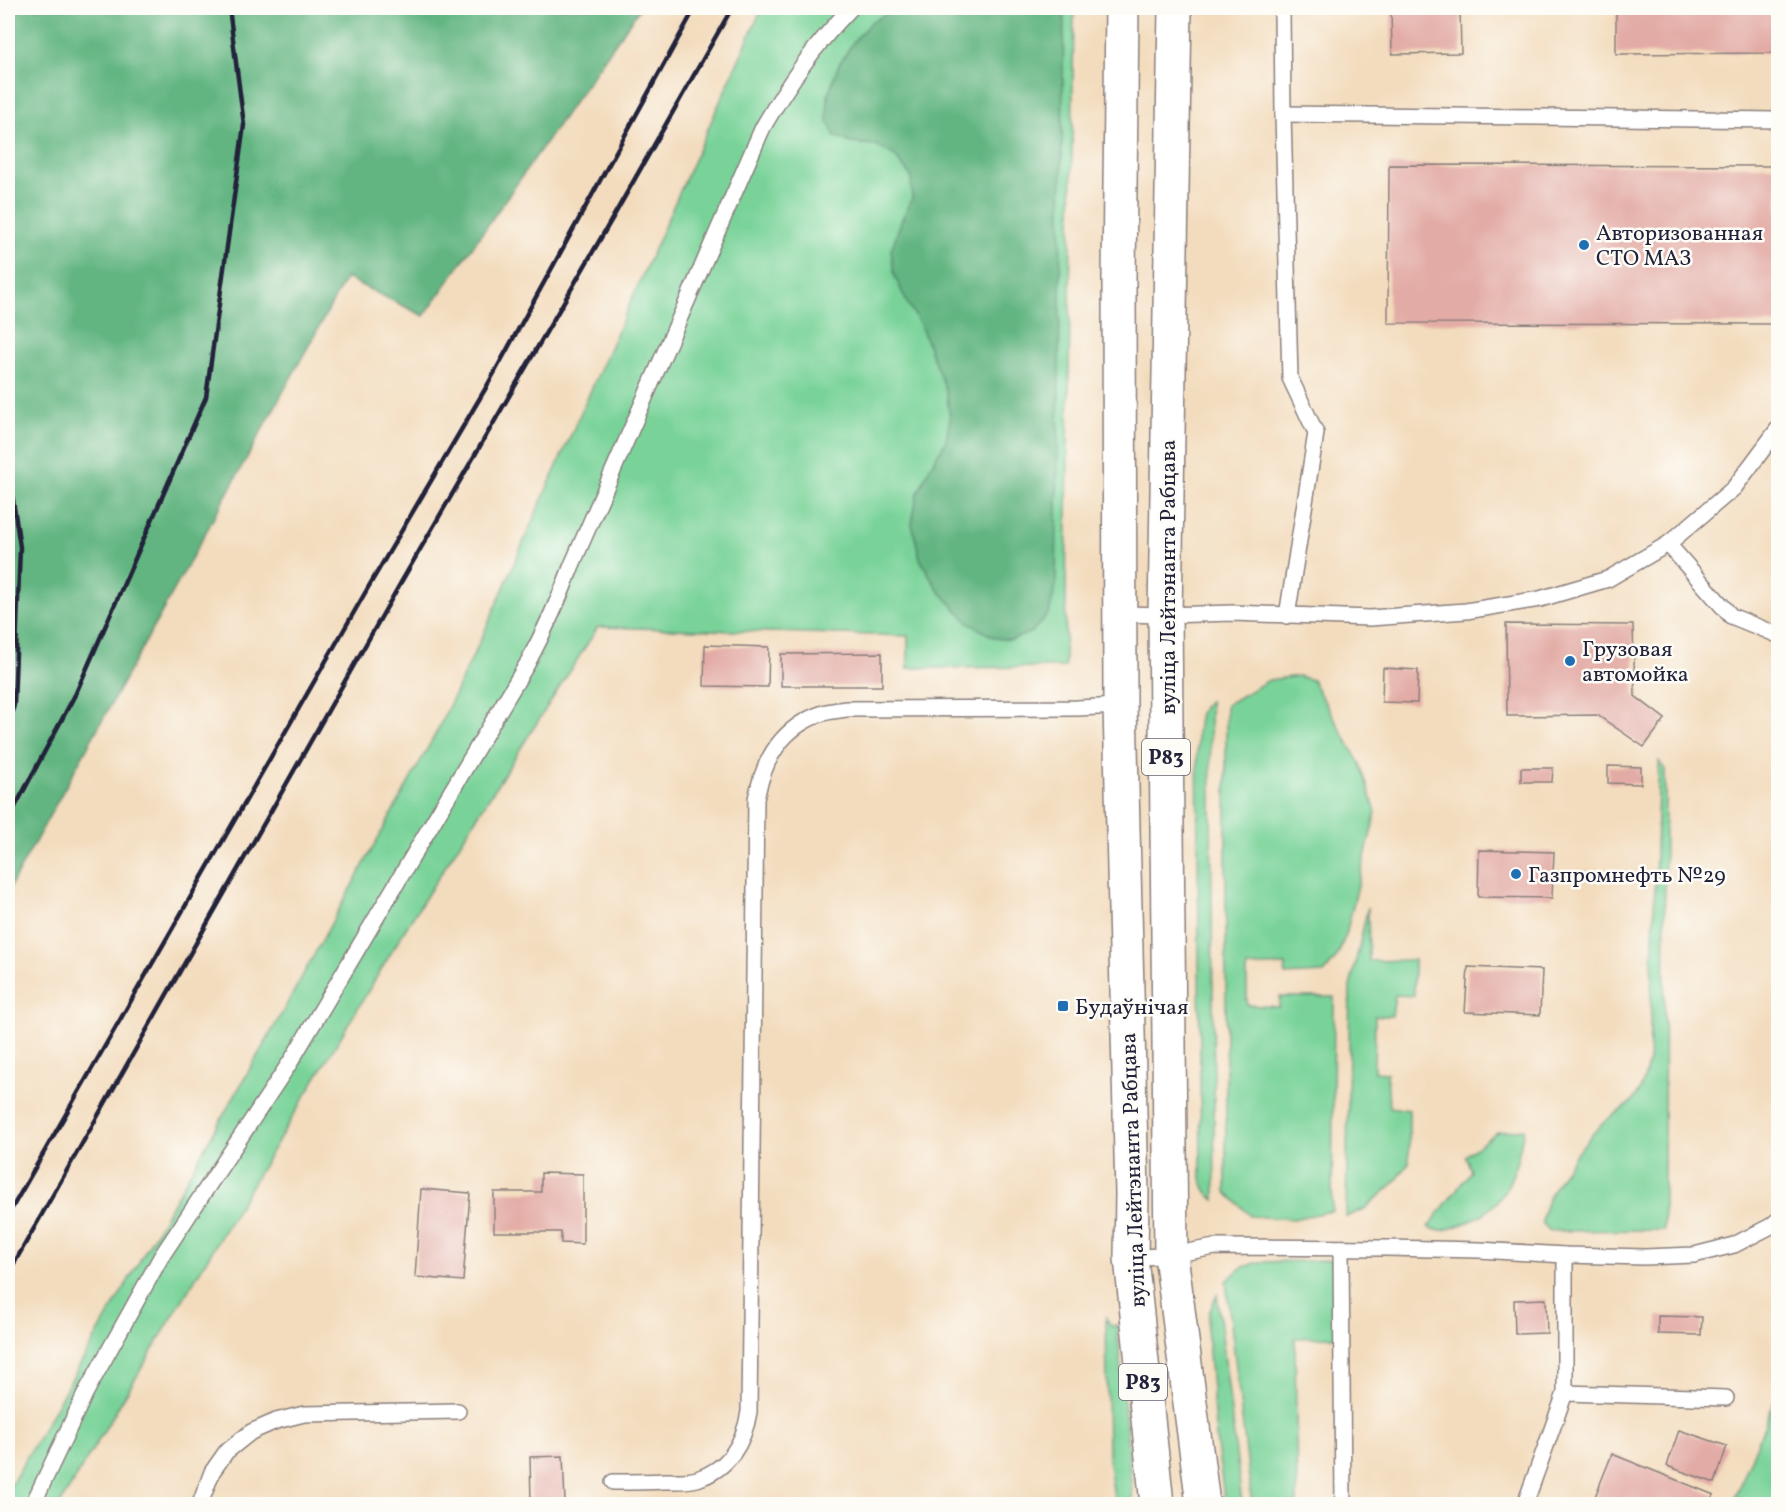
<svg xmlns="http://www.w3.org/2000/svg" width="1786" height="1512" font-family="Vollkorn,serif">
<rect width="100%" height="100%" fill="#fdfcf7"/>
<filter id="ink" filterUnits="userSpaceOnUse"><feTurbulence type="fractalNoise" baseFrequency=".0167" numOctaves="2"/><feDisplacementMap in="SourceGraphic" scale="12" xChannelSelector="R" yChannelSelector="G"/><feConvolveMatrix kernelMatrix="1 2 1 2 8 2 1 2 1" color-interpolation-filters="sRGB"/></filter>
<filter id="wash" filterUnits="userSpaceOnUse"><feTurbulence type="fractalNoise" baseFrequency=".008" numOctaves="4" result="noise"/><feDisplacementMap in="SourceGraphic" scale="24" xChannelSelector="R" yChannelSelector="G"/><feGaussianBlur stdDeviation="1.35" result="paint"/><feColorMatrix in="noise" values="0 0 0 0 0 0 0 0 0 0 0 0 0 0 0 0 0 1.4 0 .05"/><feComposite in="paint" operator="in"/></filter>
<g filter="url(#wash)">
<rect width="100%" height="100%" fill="#f3dcbd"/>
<g fill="#79d399" stroke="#4e7a6a" stroke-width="1.5">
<polygon points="762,8 1074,8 1065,667 908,668 908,636 598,627 406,928 60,1504 8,1504 8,1490 282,1013 436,733 484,633 536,513"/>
<polygon points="1298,676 1312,680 1360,764 1376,812 1346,934 1337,957 1324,973 1285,975 1286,965 1247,967 1247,1005 1279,1007 1280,997 1334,997 1332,1211 1293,1219 1251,1216 1226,1192 1226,705 1269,680"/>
<path d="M1210,700L1215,1200L1207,1193L1201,1179L1197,735C1199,719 1197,711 1210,700Z"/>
<path d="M1659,761L1665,770L1664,1230L1550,1231L1542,1223C1543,1194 1585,1138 1608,1119C1616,1112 1627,1108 1634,1099C1643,1088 1645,1075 1649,1061Z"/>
<polygon points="1368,907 1369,961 1414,960 1414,996 1395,995 1392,1016 1375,1016 1374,1072 1387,1073 1389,1107 1409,1110 1409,1163 1396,1181 1366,1208 1346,1217 1350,987"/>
<path d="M1524,1129C1515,1174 1508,1209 1460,1225C1449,1229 1438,1233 1428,1227L1471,1171L1465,1156L1497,1132Z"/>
<polygon points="1334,1260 1335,1337 1295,1338 1297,1504 1252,1504 1226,1281 1241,1268 1258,1262"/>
<polygon points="1217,1294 1242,1504 1225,1504 1216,1438 1207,1328 1209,1313"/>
<polygon points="1106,1318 1111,1326 1117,1325 1133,1504 1115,1504 1108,1456"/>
<polygon points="1778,1392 1778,1504 1733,1504"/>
</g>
<g fill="#62b581" stroke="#426c5e" stroke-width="1.5">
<polygon points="8,8 640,8 424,316 346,278 8,891"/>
<polygon points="898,8 1064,8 1056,586 1049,613 1032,632 1011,640 995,638 969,623 938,590 920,559 912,524 917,495 930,467 946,441 950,418 946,391 919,322 907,303 894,274 891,250 902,219 912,199 911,176 894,155 876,145 851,143 835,136 827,120 828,95 839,64 854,41 871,22"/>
</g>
<g id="blocks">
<g fill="#e3aba5">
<polygon points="1391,8 1460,8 1461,53 1392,54"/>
<polygon points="1616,8 1778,8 1778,53 1616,54"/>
<polygon points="1389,165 1778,166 1778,324 1388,323"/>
<polygon points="1506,624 1633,625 1635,696 1665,719 1644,747 1597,715 1507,716"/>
<polygon points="705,645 769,647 768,687 704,686"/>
<polygon points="882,653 882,686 781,686 781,654"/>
<polygon points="1383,668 1418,670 1417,703 1382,702"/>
<polygon points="1608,766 1641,767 1641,784 1608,783"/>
<polygon points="1521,768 1553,768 1552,782 1521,782"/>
<polygon points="1479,850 1554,852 1552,898 1478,897"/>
<polygon points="1468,967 1542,970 1540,1015 1465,1012"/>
<polygon points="541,1173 583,1174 583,1244 561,1243 561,1232 494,1232 494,1192 541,1192"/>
<polygon points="421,1189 470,1193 463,1281 415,1277"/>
<polygon points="1546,1299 1547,1333 1515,1334 1514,1300"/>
<polygon points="1658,1316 1702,1317 1701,1335 1658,1334"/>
<polygon points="1679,1430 1727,1446 1715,1483 1667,1466"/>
<polygon points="1612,1454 1714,1495 1710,1504 1592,1504"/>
<polygon points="563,1456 565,1502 531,1503 530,1457"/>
</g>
</g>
</g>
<g filter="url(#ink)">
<use href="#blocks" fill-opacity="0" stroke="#8a7f7c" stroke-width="1.5"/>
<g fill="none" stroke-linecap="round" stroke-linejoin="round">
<defs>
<g id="service">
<polyline points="1282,8 1283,114 1290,378 1316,433 1287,616"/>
<polyline points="1283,114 1778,120"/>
<polyline points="1668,544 1731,616 1778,635"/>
<polyline points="1120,614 1165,615 1233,613 1370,618 1466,611 1540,599 1608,579 1668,544 1734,488 1778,429"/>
<polyline points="1341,1248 1343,1504"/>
<polyline points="1131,1258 1171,1255 1215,1247 1386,1248 1479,1250 1565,1255 1645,1257 1694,1255 1734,1245 1771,1226 1778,1220"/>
<polyline points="1565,1393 1726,1398"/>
<path d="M613,1482C630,1482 647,1482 664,1481C675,1481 687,1482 697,1479C729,1469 744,1442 749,1412L756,799C764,758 782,727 823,713C830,711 839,710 847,709L1077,708L1120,706"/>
<path d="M33,1504L86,1392L161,1257L291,1061L527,664C544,632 559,600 572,565L763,127C790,81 814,46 851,8"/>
<polyline points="200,1504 212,1472 226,1452 251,1432 276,1421 304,1414 458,1411"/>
<polyline points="1525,1504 1565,1393 1565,1255"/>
</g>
<g id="trunk">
<polyline points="1122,8 1119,278 1120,706 1132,1194 1131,1258 1157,1504"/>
<polyline points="1175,8 1165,615 1171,1255 1203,1504"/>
</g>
</defs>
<use href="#service" stroke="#8a7f7c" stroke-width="18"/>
<use href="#trunk" stroke="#8a7f7c" stroke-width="36"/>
<use href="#service" stroke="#fff" stroke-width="15"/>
<use href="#trunk" stroke="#fff" stroke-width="33"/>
<g stroke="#22223b" stroke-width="4.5">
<polyline points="8,467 20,547 14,705 8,728"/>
<polyline points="8,820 76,693 206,397 244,125 229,8"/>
<polyline points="8,1215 369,586 487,386 695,8"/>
<polyline points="8,1274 400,584 616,212 732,8"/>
</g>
</g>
</g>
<g fill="#1f6fb2" stroke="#fdfcf7" stroke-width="2">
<circle cx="1584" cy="245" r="6"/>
<circle cx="1570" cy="661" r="6"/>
<circle cx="1516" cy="874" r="6"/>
<rect x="1057" y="1000" width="12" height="12" rx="3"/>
</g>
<g text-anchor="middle" stroke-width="5" stroke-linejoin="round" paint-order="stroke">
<g fill="#fdfcf7" stroke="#646373" stroke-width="1.5">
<rect x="1142" y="739" width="48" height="36" rx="4.5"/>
<rect x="1119" y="1364" width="48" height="36" rx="4.5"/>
</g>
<g font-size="21" font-weight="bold" fill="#22223b">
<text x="1166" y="764">Р83</text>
<text x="1143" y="1389">Р83</text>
</g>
<g font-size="22" fill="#22223b" stroke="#fdfcf7" text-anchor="start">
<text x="1596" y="240">Авторизованная<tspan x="1596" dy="25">СТО МАЗ</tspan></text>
<text x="1582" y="656">Грузовая<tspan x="1582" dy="25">автомойка</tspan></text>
<text x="1528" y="882">Газпромнефть №29</text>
<text x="1075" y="1014">Будаўнічая</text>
</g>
<g font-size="22" fill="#22223b" stroke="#fdfcf7">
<text transform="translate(1167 577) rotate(-90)" y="8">вуліца Лейтэнанта Рабцава</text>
<text transform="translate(1132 1170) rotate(-92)" y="8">вуліца Лейтэнанта Рабцава</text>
</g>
</g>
<rect width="1786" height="1512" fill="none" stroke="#fdfcf7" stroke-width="30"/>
</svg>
